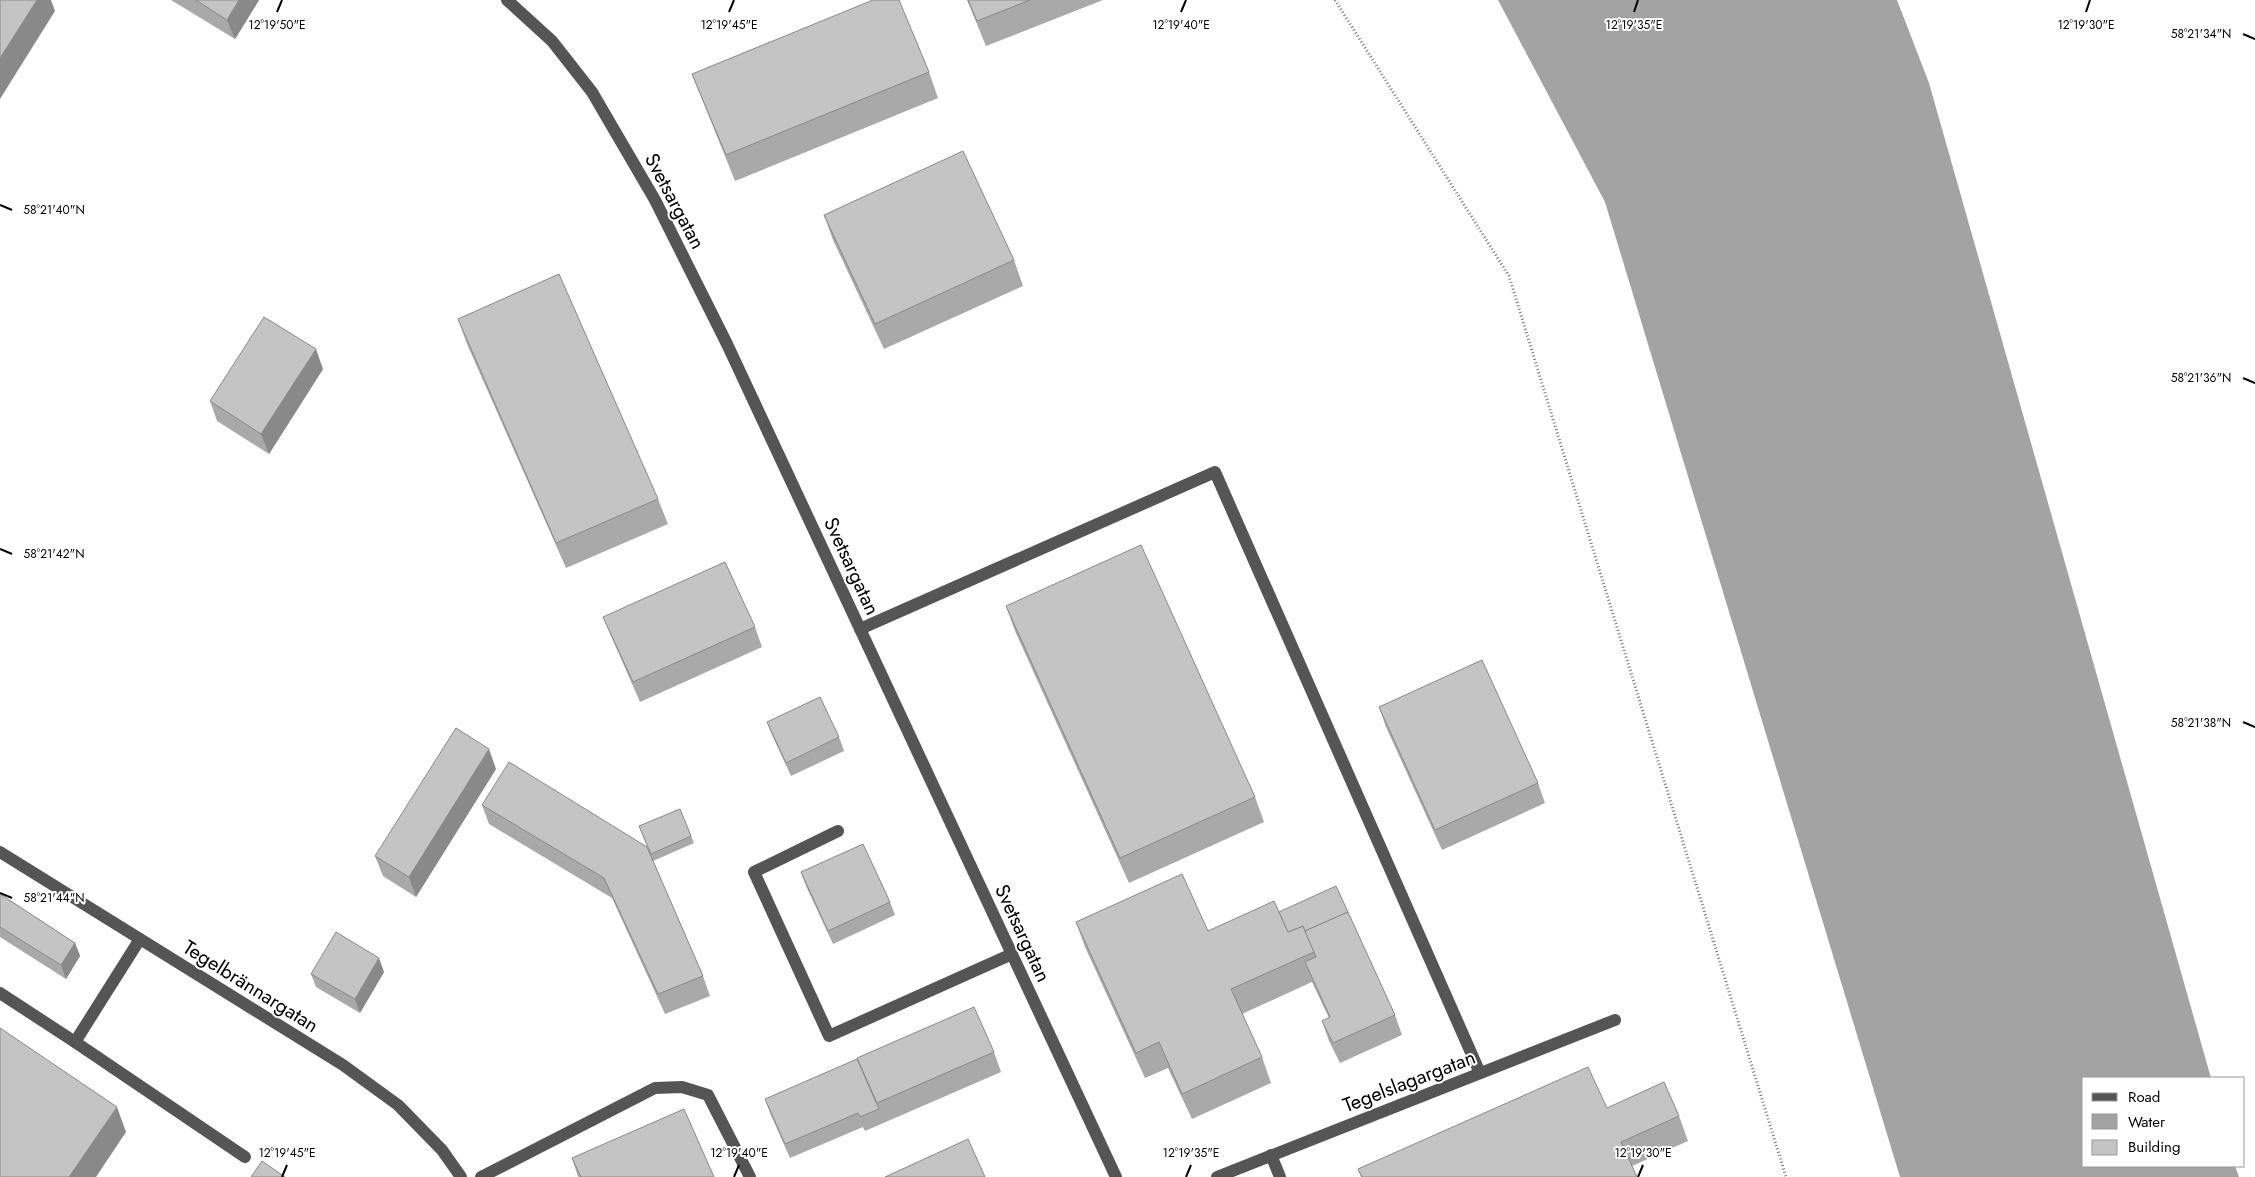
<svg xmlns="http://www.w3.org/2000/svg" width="2255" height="1177" font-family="Jost,sans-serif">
<rect width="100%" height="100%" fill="#fff"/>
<polygon fill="#a3a3a3" points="1498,0 1897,0 1929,83 2211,1078 2084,1078 2084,1166 2235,1166 2239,1177 1900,1177 1605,202"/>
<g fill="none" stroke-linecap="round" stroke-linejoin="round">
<polyline stroke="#777" stroke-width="3" stroke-dasharray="1 2.5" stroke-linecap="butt" points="1335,0 1509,276 1786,1177"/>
<g stroke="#555" stroke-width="12">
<polyline points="507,0 552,41 592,92 655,200 727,344 1116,1177"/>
<polyline points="860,629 1215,472 1480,1073"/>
<polyline points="838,831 754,872 829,1036 1012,954"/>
<polyline points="0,852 343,1065 398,1105 442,1150 461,1177"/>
<polyline points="0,993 75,1042 140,939"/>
<polyline points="75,1042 245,1157"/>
<polyline points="1271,1155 1280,1177"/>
<polyline points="481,1177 655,1088 682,1087 708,1095 750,1177"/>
<polyline points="1217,1177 1615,1020"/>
</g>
</g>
<g fill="#a9a9a9">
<polygon points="171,0 259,0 235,39"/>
<polygon points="967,0 1103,0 986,46"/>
<polygon points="929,72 938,98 735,181 702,99 692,74"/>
<polygon points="824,215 1014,260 1023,286 884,349 833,240"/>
<polygon points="458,319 658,499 668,524 566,568 467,344"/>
<polygon points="323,369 269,454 217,421 210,401"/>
<polygon points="1006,606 1255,797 1264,822 1129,883 1015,631"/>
<polygon points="603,617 755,627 762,647 640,702 611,636"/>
<polygon points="1379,707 1538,783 1545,803 1442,850 1386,727"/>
<polygon points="767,722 839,737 844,751 791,776 772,735"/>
<polygon points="496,769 416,897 383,876 375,856"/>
<polygon points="482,805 647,847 703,976 710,996 665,1014 612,898 489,824"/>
<polygon points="639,826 691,836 694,843 653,861"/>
<polygon points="801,872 890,902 895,915 833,944 806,886"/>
<polygon points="0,894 75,943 80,956 66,979 0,937"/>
<polygon points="1279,912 1395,1015 1402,1035 1340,1063 1329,1041 1322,1021 1329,1018 1312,982 1242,1014 1262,1057 1271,1083 1192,1119 1168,1068 1145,1078 1085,947 1076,922 1208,931"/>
<polygon points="384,972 360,1013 316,987 311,974"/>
<polygon points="994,1052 1001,1072 865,1131 863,1127 790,1158 770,1113 765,1099 861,1069 857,1058"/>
<polygon points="1607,1108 1679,1116 1688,1141 1632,1166 1637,1177 1361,1177 1358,1169"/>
<polygon points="572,1158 714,1177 578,1177"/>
</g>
<g fill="#898989">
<polygon points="37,0 51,0 55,11 0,99 0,58"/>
<polygon points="239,0 259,0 235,39 227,20"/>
<polygon points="316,349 323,369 269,454 261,434"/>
<polygon points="489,749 496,769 416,897 409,877"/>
<polygon points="75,943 80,956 66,979 61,965"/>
<polygon points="379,958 384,972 360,1013 355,999"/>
<polygon points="117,1107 126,1132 96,1177 69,1177"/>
</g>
<g fill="#c4c4c4" stroke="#898989">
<polygon points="0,0 37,0 0,58"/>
<polygon points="196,0 239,0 227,20"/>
<polygon points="873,0 899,0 929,72 726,155 692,74"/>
<polygon points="968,0 1030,0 977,21"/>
<polygon points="963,151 1014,260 875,324 824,215"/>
<polygon points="559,274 658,499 556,543 458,319"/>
<polygon points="264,317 316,349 261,434 210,401"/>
<polygon points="1141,545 1255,797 1120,858 1006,606"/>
<polygon points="725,562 755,627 633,682 603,617"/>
<polygon points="1482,660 1538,783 1435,830 1379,707"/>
<polygon points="820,697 839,737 786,763 767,722"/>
<polygon points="456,728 489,749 409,877 375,856"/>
<polygon points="509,762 647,847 703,976 658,994 604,878 482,805"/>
<polygon points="680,809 691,836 651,854 639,826"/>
<polygon points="863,844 890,902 828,931 801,872"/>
<polygon points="1182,874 1208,931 1274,901 1288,932 1303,926 1314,952 1231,989 1262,1057 1182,1094 1159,1042 1136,1053 1076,922"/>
<polygon points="1336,886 1348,912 1305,931 1303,926 1288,932 1279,912"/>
<polygon points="0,894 75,943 61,965 0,927"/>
<polygon points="1348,912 1395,1015 1333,1043 1322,1021 1330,1017 1305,962 1316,957 1305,931"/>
<polygon points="336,932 379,958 355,999 311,974"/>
<polygon points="974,1007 994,1052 877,1103 857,1058"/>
<polygon points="0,1028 117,1107 69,1177 0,1177"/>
<polygon points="857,1059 879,1109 860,1117 858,1113 785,1144 765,1099"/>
<polygon points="1588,1067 1607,1108 1664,1082 1679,1116 1621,1142 1637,1177 1362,1177 1358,1169"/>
<polygon points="684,1109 714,1177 581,1177 572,1158"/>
<polygon points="968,1139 985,1177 885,1177"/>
<polygon points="262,1161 285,1177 251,1177"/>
</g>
<path fill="none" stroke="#000" stroke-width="2" d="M277,12L282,0M729,12L734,0M1181,12L1186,0M1634,12L1638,0M2086,12L2090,0M2243,34L2255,39M0,205L12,210M2243,378L2255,383M0,549L12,554M2243,722L2255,727M0,893L12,898M282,1177L287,1165M734,1177L739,1165M1186,1177L1191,1165M1638,1177L1643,1165"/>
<g text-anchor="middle" stroke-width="4" stroke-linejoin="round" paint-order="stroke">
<g font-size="20" fill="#000" stroke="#fff">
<text transform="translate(675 201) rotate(62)" y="7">Svetsargatan</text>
<text transform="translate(852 566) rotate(65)" y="7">Svetsargatan</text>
<text transform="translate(1023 933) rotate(65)" y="7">Svetsargatan</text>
<text transform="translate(251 986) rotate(32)" y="7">Tegelbrännargatan</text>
<text transform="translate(1409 1081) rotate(-21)" y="7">Tegelslagargatan</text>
</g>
</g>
<g font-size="12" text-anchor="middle" fill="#000" stroke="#fff" stroke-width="4" stroke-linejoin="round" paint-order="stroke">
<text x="277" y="29">12°19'50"E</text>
<text x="729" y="29">12°19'45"E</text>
<text x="1181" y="29">12°19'40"E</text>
<text x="1634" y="29">12°19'35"E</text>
<text x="2086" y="29">12°19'30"E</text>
<text x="2201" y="38">58°21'34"N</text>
<text x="54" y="214">58°21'40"N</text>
<text x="2201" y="382">58°21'36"N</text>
<text x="54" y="558">58°21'42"N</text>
<text x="2201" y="727">58°21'38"N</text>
<text x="54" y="902">58°21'44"N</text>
<text x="287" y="1157">12°19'45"E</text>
<text x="739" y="1157">12°19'40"E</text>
<text x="1191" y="1157">12°19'35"E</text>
<text x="1643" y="1157">12°19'30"E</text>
</g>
<rect x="2082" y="1077" width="162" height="90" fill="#ffffff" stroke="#999999"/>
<rect x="2092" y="1093" width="25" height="8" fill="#555555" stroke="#999999"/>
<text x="2128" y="1102" font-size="15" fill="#000000">Road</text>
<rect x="2092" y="1114" width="25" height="15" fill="#a3a3a3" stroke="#999999"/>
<text x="2128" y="1127" font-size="15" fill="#000000">Water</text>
<rect x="2092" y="1140" width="25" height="15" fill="#c4c4c4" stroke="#999999"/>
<text x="2128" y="1152" font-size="15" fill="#000000">Building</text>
</svg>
